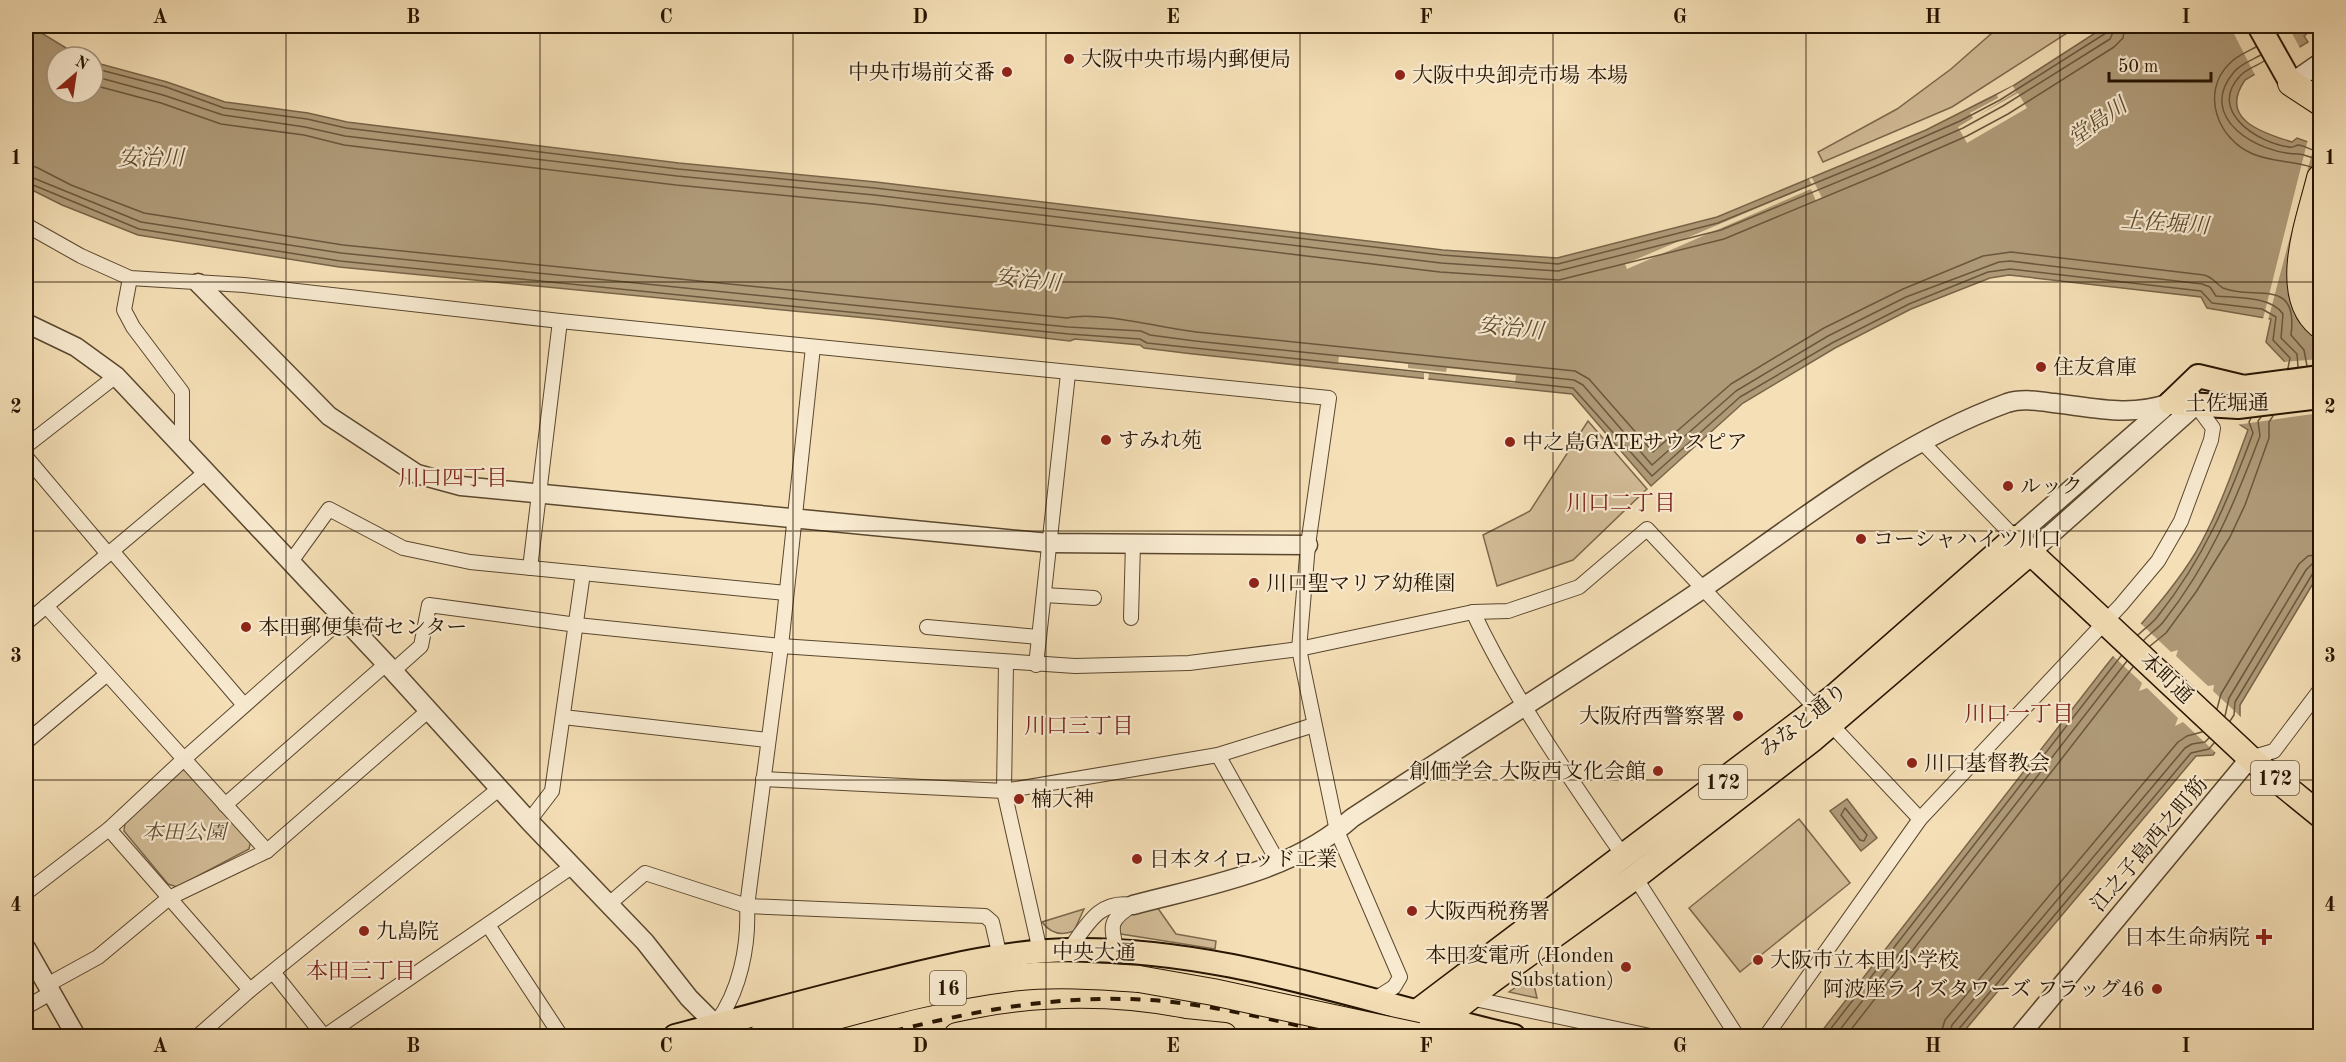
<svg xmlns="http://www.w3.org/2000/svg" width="2346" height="1062" font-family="'Old Standard TT','Noto Serif JP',serif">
<rect width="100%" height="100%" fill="#f5dfb6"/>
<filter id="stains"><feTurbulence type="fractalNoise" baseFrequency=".00333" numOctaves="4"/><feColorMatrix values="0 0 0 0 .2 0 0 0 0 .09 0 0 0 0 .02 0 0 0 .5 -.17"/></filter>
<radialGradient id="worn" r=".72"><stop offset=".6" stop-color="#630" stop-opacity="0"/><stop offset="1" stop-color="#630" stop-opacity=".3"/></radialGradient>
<g fill="#d2bc97" stroke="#7c684c" stroke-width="1.5">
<polygon points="2000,26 2078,26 1952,107 1823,162 1818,152 1897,109 1951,69"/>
<polygon points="1588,421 1647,489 1573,560 1497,586 1483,535 1530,511"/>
<polygon points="179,770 188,770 251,840 249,849 177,887 168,884 124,831 125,823"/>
<polygon points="1799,819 1850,883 1740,972 1689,908"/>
<polygon points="1157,907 1176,934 1216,941 1215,949 1121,934 1118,927 1125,915"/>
<path d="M1084,909L1074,931C1061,936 1050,933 1042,922Z"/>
<polygon points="1532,976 1537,998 1509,992"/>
</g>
<g fill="#af9a78" stroke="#786448" stroke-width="1.5">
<path d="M26,26H30L81,57H57V93H93V62L167,82L225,102L308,113L347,122L679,163L876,182L1443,250L1557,258L1717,217L1926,130L2013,86L2106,26H2317L2304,36L2308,42L2245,80C2218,119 2262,133 2292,142L2297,138L2316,145L2320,144V572L2240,705V717L2213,755L2196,756L1960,1036H1818L2105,667C2136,628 2170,595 2196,552C2218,514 2232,472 2248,430L2239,424L2285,362L2266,342L2271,319L2207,308L2201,297L2009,275L1990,278L1911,309L1835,348L1743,403L1651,486L1572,394L1193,354L1144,348L1140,345L1075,339L1070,341L877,319L339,267L138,235L62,205L26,187Z"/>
<polygon points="1847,799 1877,838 1861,851 1830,811"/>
</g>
<g fill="#f5dfb6">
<polygon points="2230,26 2288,26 2301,50 2256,77"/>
<polygon points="2013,86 2016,92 1977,116 2018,93 2027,108 1967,143 1958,127 1973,118 1970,113 1998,98 1997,95"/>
<polygon points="2308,139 2315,142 2267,324 2268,321 2263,319"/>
<polygon points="1812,178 1822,198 1816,201 1811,189 1627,269 1625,264 1812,185 1809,179"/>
<polygon points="1339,356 1408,364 1408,368 1446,372 1447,368 1516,375 1515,383 1429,373 1428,381 1424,380 1424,373 1338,364"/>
<polygon points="2320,359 2320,413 2236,425 2282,362"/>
<polygon points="2138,621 2171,652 2178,650 2176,656 2208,686 2214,685 2213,691 2243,719 2217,754 2183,722 2175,726 2178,718 2147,688 2139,691 2142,683 2111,654"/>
</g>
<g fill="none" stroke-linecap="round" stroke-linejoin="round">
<g stroke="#6a573c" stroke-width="1.5">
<path d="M2256,47C2247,52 2236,56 2229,64C2200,93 2218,140 2253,154C2272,162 2292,161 2311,167"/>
<path d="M2261,55C2252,60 2240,64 2234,72C2195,118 2259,154 2298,154C2306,154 2312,160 2320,158"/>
<path d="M2264,61C2257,66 2246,69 2240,76C2207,111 2258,143 2289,147C2292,148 2295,146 2298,145C2306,145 2312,153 2320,150"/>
<polyline points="93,68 166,87 224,108 307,119 346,128 678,169 875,188 1442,255 1558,264 1718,223 1874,159 1960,121 2000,100 2106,33 2109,26"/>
<polyline points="93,76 163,95 223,115 305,127 345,136 677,176 874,195 1441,263 1558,271 1721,230 1876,166 1963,128 2003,106 2110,39 2116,26"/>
<polyline points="93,85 161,103 221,124 304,135 344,145 676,185 873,204 1440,272 1559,280 1724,239 1880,174 1967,136 2008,114 2114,47 2123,38 2125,26"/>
<path d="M26,166L36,167L71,185L144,213L343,245L1067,318C1099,311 1161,328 1196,332L1575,371L1589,379L1653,452L1731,384L1824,328L1903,289L1983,256L2011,252L2204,275C2213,277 2216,284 2223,288C2254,301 2299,276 2291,335L2304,350L2307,366"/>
<path d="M26,175L141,222L341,253L1068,327L1141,331L1150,335L1195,341L1574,380L1583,385L1652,465L1736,391L1828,336L1906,297L1999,262L2010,261L2202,284L2210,287L2216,296C2236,298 2271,296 2283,314L2281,338L2297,354L2298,367"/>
<polyline points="26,182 139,229 340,261 1069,334 1140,339 1147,343 1194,348 1573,388 1652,476 1740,397 1832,343 1909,304 1988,272 2010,269 2201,291 2212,303 2262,309 2276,317 2273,340 2290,358 2288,368"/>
<path d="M2138,635C2145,628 2152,624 2158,616C2204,558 2228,501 2253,433L2249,422L2251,418"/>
<path d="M2144,640C2150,633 2158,629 2164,621C2210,562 2234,505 2260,436L2258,421L2261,417"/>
<polyline points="2150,646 2166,633 2196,592 2230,537 2245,505 2269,438 2269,422 2273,416"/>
<polyline points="2217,709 2221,694 2299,564 2308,556 2320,554"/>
<polyline points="2225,716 2229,698 2306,570 2312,564 2320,563"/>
<polyline points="2230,721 2234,715 2235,702 2313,573 2320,570"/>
<polygon points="1845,808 1867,835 1864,841 1860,840 1841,815"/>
<polyline points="1825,1036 2121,656"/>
<polyline points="1835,1036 2127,661"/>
<polyline points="1846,1036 2133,667"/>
<polyline points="1940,1036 1945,1020 2178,742 2187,736 2202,732"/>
<polyline points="1949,1036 1952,1025 2185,748 2192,744 2205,742 2209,738"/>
<polyline points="1956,1036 1958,1030 2191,753 2209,749 2214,743"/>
</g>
<defs>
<g id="minor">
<polyline points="26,225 81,256 130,278 244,285 560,321 1329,398 1308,545 1299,649 1337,831 1400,977 1394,987 1375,999"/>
<polyline points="130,278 124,310 133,327 182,392 182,446"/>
<polyline points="1922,442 2015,538"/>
<polyline points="26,446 116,376"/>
<polyline points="26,457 108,554"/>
<polyline points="112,551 244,705"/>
<polyline points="290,563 329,509 403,548 470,562 786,593"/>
<polyline points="530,568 560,321"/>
<polyline points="1044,595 1094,598"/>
<polyline points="46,606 267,851"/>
<path d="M1473,612C1513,697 1571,780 1624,857"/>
<polyline points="1131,618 1133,543"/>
<polyline points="26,623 206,472"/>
<polyline points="927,627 1039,637"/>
<polyline points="1006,663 1004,791 1040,951"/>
<polyline points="1036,665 1068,374"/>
<polyline points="393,671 421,646 429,605 577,625 781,646 1075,666 1189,663 1299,649 1473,612 1508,611 1579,587 1647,529 1920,819"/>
<polyline points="563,717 767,740"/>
<polyline points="26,742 106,675"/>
<polyline points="1218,755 1279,864"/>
<polyline points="2250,758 2274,751 2320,690"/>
<polyline points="763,779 1004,791 1218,755 1314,725"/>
<polyline points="225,805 386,664"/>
<polyline points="529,821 552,791 583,573"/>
<polyline points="109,829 250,990"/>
<polyline points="1635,877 1737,1036"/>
<polyline points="26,893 109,829 184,759 342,619"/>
<polyline points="609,904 645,873 747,906 985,916 992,922 1000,957"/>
<polyline points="488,925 561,1036"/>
<path d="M1069,950C1087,925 1099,899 1133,905"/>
<path d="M1117,951C1110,925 1109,920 1133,905"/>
<polyline points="273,972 324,1036"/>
<polyline points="47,985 98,957 169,898 267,851 428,711"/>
<polyline points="1470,998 1650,1036"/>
<polyline points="26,1007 51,993"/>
<path d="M715,1024C740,993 749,945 747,906L781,646L813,347"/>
<polyline points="198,1036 250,990 500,788"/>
<polyline points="325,1036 573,866"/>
<polyline points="1766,1036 1920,819 2121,605 2158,561 2181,521 2211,440 2213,428 2196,405"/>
</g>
<g id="tertiary">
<polyline points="2291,83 2320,63"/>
<polyline points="198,283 329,416 417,474 461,486 1049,543 1308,545"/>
<polyline points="26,323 76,347 116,376 393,671 529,821 645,942 689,998 727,1036"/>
<polyline points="2015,538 2164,408"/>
<polyline points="2031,552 2196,405"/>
<path d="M1133,905C1208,885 1292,872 1352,818C1468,742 1586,668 1701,590C1798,523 1894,444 2007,403C2022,398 2038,401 2054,403C2095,408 2130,417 2170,403"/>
<polyline points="26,948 76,1036"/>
<polyline points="2021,1034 2250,758"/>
</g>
<g id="primary">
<polyline points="2259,26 2291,83"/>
<polyline points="2170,403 2198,376 2244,387 2320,377"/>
<polyline points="2170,403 2238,407 2320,397"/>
<path d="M675,1036C743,1018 812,999 881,982C943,967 1006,951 1069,950C1223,947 1366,1003 1514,1036"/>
</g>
<g id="trunk">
<polyline points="1385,1036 1835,696 2015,538 2250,758 2320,815"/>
<polyline points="1421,1036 1491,981 1635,877 1813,739 2031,552"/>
</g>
<g id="motorway">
<polyline points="2291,83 2320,102"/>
<path d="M2320,178C2310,219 2281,293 2320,325"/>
<polyline points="1164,1030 1224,1036"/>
<path d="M762,1036C844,1015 927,988 1011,978C1054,973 1097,976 1139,979"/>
<path d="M957,1036C1031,1019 1104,1017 1179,1031"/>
</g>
</defs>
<use href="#minor" stroke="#5a472e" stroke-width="16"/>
<use href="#tertiary" stroke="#5a472e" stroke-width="21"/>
<use href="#primary" stroke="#261400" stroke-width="26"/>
<use href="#trunk" stroke="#261400" stroke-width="27"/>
<use href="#motorway" stroke="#261400" stroke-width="28"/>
<use href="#minor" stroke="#f8ead0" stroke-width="14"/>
<use href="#tertiary" stroke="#f8ead0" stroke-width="18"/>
<use href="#primary" stroke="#f5dfb6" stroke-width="22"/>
<use href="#trunk" stroke="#f5dfb6" stroke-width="24"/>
<use href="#motorway" stroke="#f5dfb6" stroke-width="26"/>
<path stroke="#261400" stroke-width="4" stroke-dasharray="10 10" stroke-linecap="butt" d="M874,1036C957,1015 1038,997 1125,999C1199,1000 1272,1020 1344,1036"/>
<defs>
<polyline id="motorway-bridge" points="1139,979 1213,992 1417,1036"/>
</defs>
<use href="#motorway-bridge" stroke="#261400" stroke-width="28" stroke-linecap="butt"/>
<use href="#motorway-bridge" stroke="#f5dfb6" stroke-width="26"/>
</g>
<path fill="none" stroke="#261400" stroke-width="1.5" stroke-opacity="0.55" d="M286,26V1036M540,26V1036M793,26V1036M1046,26V1036M1300,26V1036M1553,26V1036M1806,26V1036M2060,26V1036M26,282H2320M26,531H2320M26,780H2320"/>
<g fill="#8f2418" stroke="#f8ead0" stroke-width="2">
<circle cx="1069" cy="59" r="6"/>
<circle cx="1007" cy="72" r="6"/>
<circle cx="1400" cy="75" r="6"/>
<circle cx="2041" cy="367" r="6"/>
<circle cx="1106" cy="440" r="6"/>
<circle cx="1510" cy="442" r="6"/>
<circle cx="2008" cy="486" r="6"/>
<circle cx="1861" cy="539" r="6"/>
<circle cx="1254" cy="583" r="6"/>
<circle cx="246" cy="627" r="6"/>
<circle cx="1738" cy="716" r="6"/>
<circle cx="1912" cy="763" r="6"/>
<circle cx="1658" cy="771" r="6"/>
<circle cx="1019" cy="799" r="6"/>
<circle cx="1137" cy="859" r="6"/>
<circle cx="1412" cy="911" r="6"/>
<circle cx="364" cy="931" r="6"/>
<path d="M2261 928h6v6h6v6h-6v6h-6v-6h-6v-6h6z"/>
<circle cx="1758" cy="960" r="6"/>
<circle cx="1626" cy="967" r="6"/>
<circle cx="2157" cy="989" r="6"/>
</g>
<g text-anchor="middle" stroke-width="4.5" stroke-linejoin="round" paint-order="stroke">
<g fill="#f8ead0" stroke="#65543e" stroke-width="1.5">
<rect x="2251" y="761" width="48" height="34" rx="4.5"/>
<rect x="1699" y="765" width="48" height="34" rx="4.5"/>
<rect x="930" y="971" width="36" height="34" rx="4.5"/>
</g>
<g font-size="20" font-weight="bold" fill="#261400">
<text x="2275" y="785">172</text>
<text x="1723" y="789">172</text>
<text x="948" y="995">16</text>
</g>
<g font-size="21" fill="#261400" stroke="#f8ead0" text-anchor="start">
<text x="1081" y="66">大阪中央市場内郵便局</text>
<text x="995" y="79" text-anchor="end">中央市場前交番</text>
<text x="1412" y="82">大阪中央卸売市場 本場</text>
<text x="2053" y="374">住友倉庫</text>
<text x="1118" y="447">すみれ苑</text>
<text x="1522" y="449">中之島GATEサウスピア</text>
<text x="2020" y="493">ルック</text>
<text x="1873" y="546">コーシャハイツ川口</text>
<text x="1266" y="590">川口聖マリア幼稚園</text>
<text x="258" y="634">本田郵便集荷センター</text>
<text x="1726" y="723" text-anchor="end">大阪府西警察署</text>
<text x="1924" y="770">川口基督教会</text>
<text x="1646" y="778" text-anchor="end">創価学会 大阪西文化会館</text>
<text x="1031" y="806">楠大神</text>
<text x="1149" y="866">日本タイロッド工業</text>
<text x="1424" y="918">大阪西税務署</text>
<text x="376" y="938">九島院</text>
<text x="2250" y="944" text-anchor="end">日本生命病院</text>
<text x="1614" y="962" text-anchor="end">本田変電所 (Honden<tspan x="1614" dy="24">Substation)</tspan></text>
<text x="1770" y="967">大阪市立本田小学校</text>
<text x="2145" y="996" text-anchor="end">阿波座ライズタワーズ フラッグ46</text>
</g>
<g font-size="21" fill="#261400" stroke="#f8ead0">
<text transform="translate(2227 403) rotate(-1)" y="7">土佐堀通</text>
<text transform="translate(2167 678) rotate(43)" y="7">本町通</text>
<text transform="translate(1803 720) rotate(-38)" y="7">みなと通り</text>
<text transform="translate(2149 844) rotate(-50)" y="7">江之子島西之町筋</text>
<text transform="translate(1094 952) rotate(1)" y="7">中央大通</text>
</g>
<g font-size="21" font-style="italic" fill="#624f35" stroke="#f8ead0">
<text x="184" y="839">本田公園</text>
</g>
<g font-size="22" font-style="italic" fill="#5d4a30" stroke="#f8ead0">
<text transform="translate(2097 121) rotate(-35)" y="8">堂島川</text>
<text x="151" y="165">安治川</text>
<text transform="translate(2165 222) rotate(4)" y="8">土佐堀川</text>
<text transform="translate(1028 279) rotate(6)" y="8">安治川</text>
<text transform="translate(1511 327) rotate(6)" y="8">安治川</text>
</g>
<g font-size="22" fill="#7a1f14" stroke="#f8ead0">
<text x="453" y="485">川口四丁目</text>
<text x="1621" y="510">川口二丁目</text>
<text x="2019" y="721">川口一丁目</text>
<text x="1079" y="733">川口三丁目</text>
<text x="361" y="978">本田三丁目</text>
</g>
</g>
<rect width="2346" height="1062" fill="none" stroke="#f5dfb6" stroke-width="66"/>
<g transform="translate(75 75) rotate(29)"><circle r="28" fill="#f8ead0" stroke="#a4947d" stroke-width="1.5"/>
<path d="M0-4.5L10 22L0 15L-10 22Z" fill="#8f2418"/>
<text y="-9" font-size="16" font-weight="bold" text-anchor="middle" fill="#261400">N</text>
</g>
<path d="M2109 72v9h102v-9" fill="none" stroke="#261400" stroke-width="3"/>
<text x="2118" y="72" font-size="18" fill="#261400" stroke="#f8ead0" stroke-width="4.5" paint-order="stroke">50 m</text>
<rect x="33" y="33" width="2280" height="996" fill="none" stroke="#261400" stroke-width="2"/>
<g font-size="20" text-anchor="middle" font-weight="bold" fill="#261400">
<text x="160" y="23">A</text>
<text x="413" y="23">B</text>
<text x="666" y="23">C</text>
<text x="920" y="23">D</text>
<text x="1173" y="23">E</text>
<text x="1426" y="23">F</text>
<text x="1680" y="23">G</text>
<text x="1933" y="23">H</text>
<text x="2186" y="23">I</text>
<text x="16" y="164">1</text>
<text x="2330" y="164">1</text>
<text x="16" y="413">2</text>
<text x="2330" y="413">2</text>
<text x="16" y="662">3</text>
<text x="2330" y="662">3</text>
<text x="16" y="911">4</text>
<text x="2330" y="911">4</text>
<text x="160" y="1052">A</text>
<text x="413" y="1052">B</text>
<text x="666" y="1052">C</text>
<text x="920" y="1052">D</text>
<text x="1173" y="1052">E</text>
<text x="1426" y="1052">F</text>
<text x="1680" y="1052">G</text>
<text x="1933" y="1052">H</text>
<text x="2186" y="1052">I</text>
</g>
<rect width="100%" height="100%" filter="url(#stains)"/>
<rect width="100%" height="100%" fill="url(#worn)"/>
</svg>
